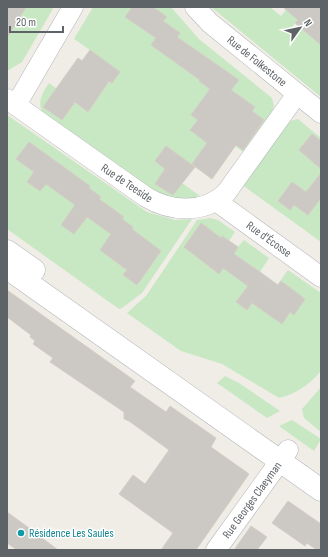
<svg xmlns="http://www.w3.org/2000/svg" width="328" height="557" font-family="'Sofia Sans Condensed',sans-serif">
<rect width="100%" height="100%" fill="#f0ede7"/>
<g fill="#c8e8c3">
<polygon points="7,7 54,7 22,62 7,71"/>
<path d="M93,7H171L199,39L272,98L274,106L272,112L243,152L232,144L222,155L226,159L212,179L190,164L182,183L200,196L180,200L157,194L42,112C37,101 43,92 49,83L60,91L65,77L78,58L82,60L90,50L74,39Z"/>
<polygon points="211,7 270,7 281,16 288,7 303,13 290,30 295,35 301,28 321,45 321,97"/>
<polygon points="7,115 147,212 175,220 192,219 142,293 122,308 119,309 7,229"/>
<polygon points="298,119 321,138 321,242 241,184 290,121"/>
<path d="M210,218L218,220L235,232L229,241L238,247L244,240L269,258L260,272L275,288L288,270L321,293V371C310,384 296,394 279,398L222,364L181,351L127,313L146,296L197,220Z"/>
<polygon points="225,376 239,383 280,411 267,418 217,383"/>
<polygon points="321,387 321,432 304,418 302,409"/>
<polygon points="292,420 321,439 314,451 279,426"/>
</g>
<g fill="#ccc8c4" stroke="#d5cec5">
<polygon points="7,7 26,7 7,38"/>
<polygon points="132,7 153,7 167,17 163,21 180,33 177,37 239,80 231,90 255,107 252,111 264,120 243,150 236,145 212,179 192,164 207,143 190,130 198,120 191,115 210,89 199,81 200,80 151,45 156,38 125,17"/>
<polygon points="283,7 321,7 321,45 295,23 298,20"/>
<polygon points="90,50 120,72 112,83 109,81 88,112 75,102 62,120 43,107 78,58 82,61"/>
<polygon points="312,134 321,141 321,169 299,150"/>
<polygon points="29,142 90,186 89,188 101,197 99,199 124,217 122,219 133,227 132,229 161,251 137,285 123,275 127,270 100,250 111,234 87,217 74,234 61,225 75,205 46,184 40,191 27,182 34,172 16,159"/>
<polygon points="166,146 195,167 173,195 155,184 165,169 155,161"/>
<polygon points="321,173 321,198 308,215 294,205 290,210 278,201 292,182 306,192"/>
<polygon points="201,223 221,238 222,236 238,247 234,254 260,272 278,285 281,281 305,299 294,315 290,312 282,324 252,303 247,310 236,302 248,286 223,268 219,274 184,247"/>
<polygon points="7,290 135,381 130,387 166,412 170,406 216,438 211,447 249,474 196,550 161,550 173,533 119,494 133,475 145,484 169,450 129,421 124,419 124,412 50,362 53,358 33,344 35,341 30,337 31,335 7,317"/>
<polygon points="288,501 321,524 321,550 317,550 307,543 305,546 272,523"/>
<polygon points="7,512 29,528 58,550 17,550 7,543"/>
<polygon points="251,526 267,537 257,550 234,550"/>
</g>
<g fill="none" stroke-linecap="round" stroke-linejoin="round">
<defs>
<g id="minor">
<polyline points="195,7 210,23 321,113"/>
<path d="M7,99L146,197C171,212 204,214 226,193L297,94"/>
<polyline points="16,105 73,7"/>
<polyline points="216,201 321,277"/>
<polyline points="216,550 288,450"/>
</g>
<g id="secondary">
<polyline points="7,251 34,270"/>
<polyline points="7,268 321,490"/>
</g>
</defs>
<use href="#minor" stroke="#b2b5b9" stroke-width="21"/>
<use href="#secondary" stroke="#b3b7bb" stroke-width="23"/>
<use href="#minor" stroke="#fff" stroke-width="20"/>
<use href="#secondary" stroke="#fff" stroke-width="22"/>
</g>
<circle fill="#0f9aa8" stroke="#fff" stroke-width="1.5" cx="21" cy="533" r="4"/>
<g text-anchor="middle" stroke-width="3" stroke-linejoin="round" paint-order="stroke">
<g font-size="12" fill="#5e6367" stroke="#fff">
<text transform="translate(257 61) rotate(39)" y="4">Rue de Folkestone</text>
<text transform="translate(127 183) rotate(34)" y="4">Rue de Teeside</text>
<text transform="translate(269 239) rotate(36)" y="4">Rue d'Écosse</text>
<text transform="translate(252 500) rotate(-54)" y="4">Rue Georges Claeyman</text>
</g>
<g font-size="12" fill="#0d838f" stroke="#fff" text-anchor="start">
<text x="29" y="537">Résidence Les Saules</text>
</g>
</g>
<rect width="328" height="557" fill="none" stroke="#5e6367" stroke-width="16"/>
<g transform="translate(300 28) rotate(57)" stroke="#ffffff" stroke-width="3" paint-order="stroke">
<path d="M0-3L7 15L0 10L-7 15Z" fill="#5e6367"/>
<text y="-6" font-size="11" font-weight="bold" text-anchor="middle" fill="#5e6367">N</text>
</g>
<path d="M10 26v6h53v-6" fill="none" stroke="#5e6367" stroke-width="2"/>
<text x="16" y="26" font-size="12" fill="#5e6367" stroke="#ffffff" stroke-width="3" paint-order="stroke">20 m</text>
</svg>
